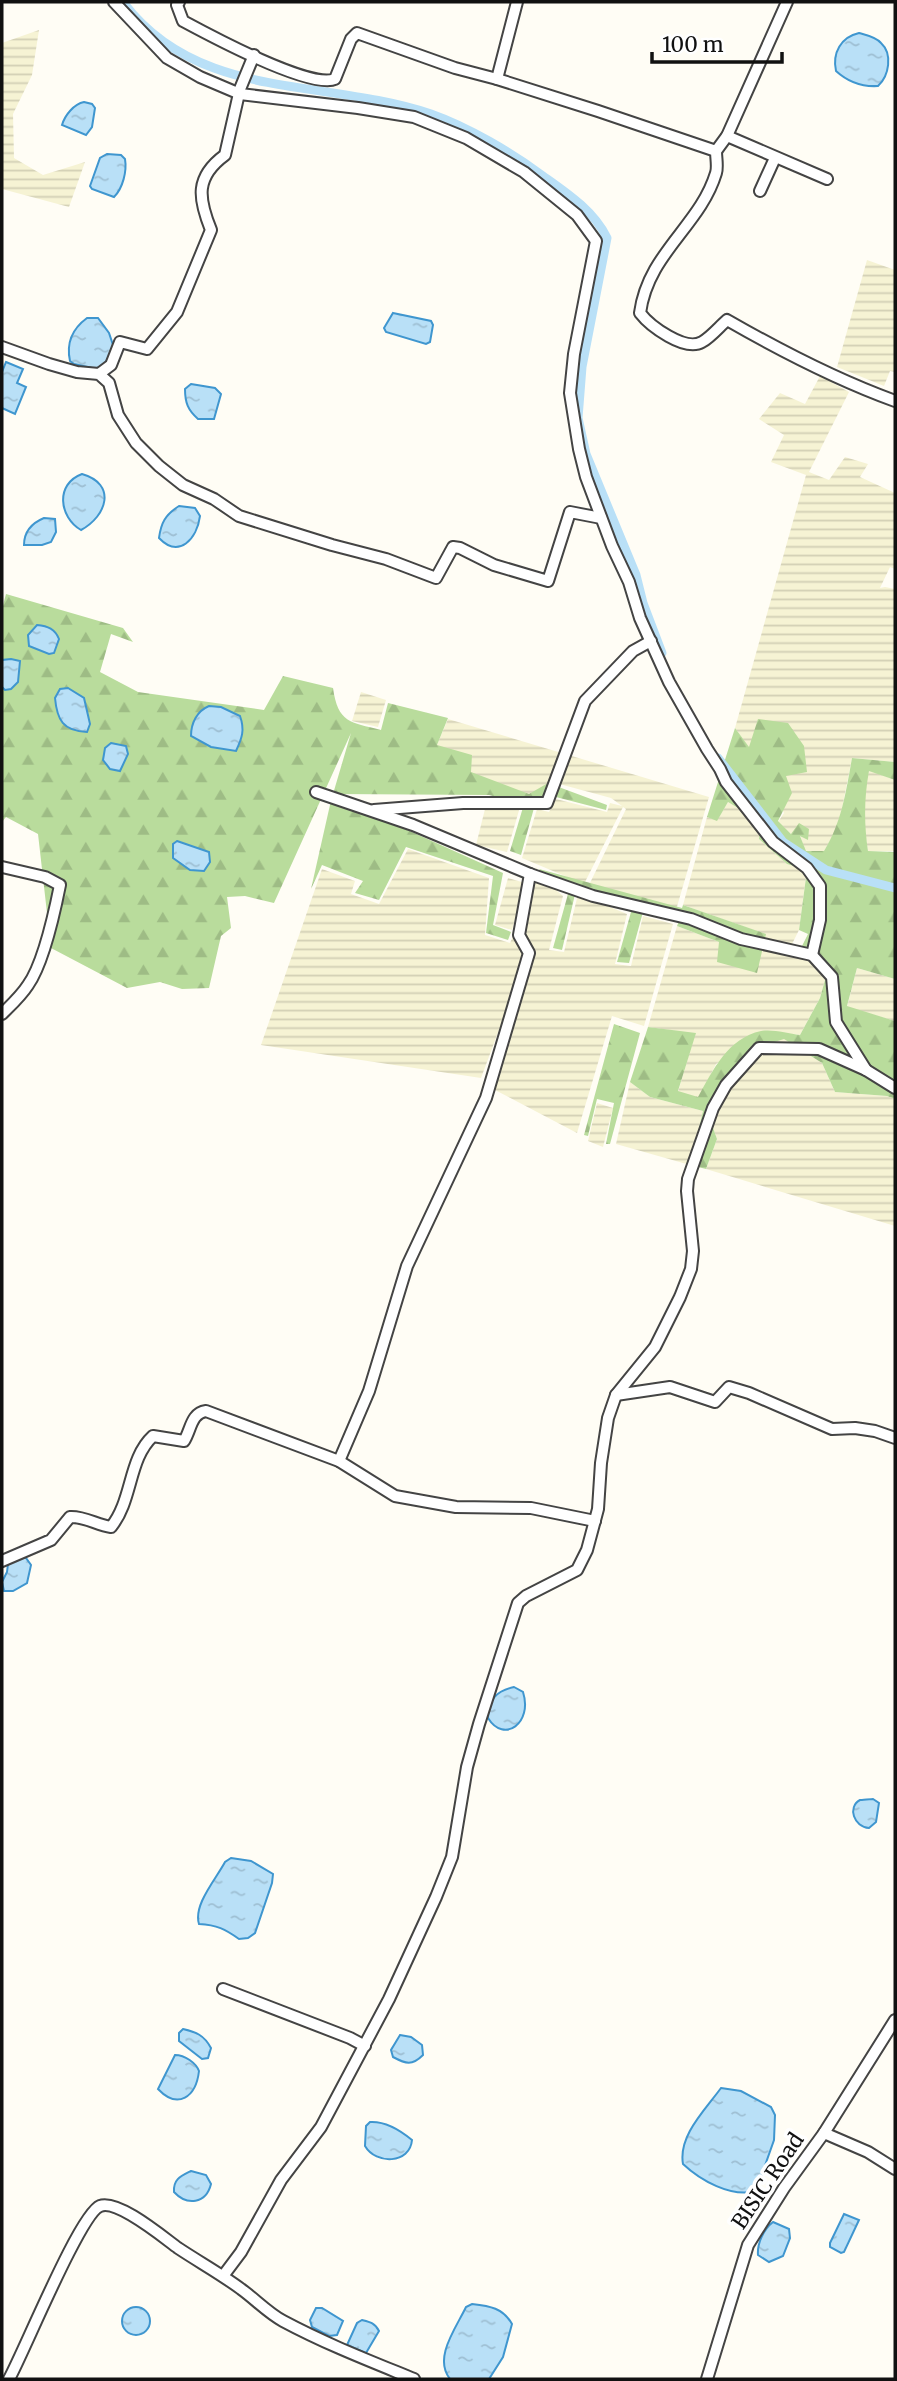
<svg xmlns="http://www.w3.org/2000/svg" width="897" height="2381" font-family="Merriweather,serif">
<defs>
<pattern id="farmland-rules" width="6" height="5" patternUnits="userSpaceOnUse" patternTransform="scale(1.75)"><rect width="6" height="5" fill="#f6f3d4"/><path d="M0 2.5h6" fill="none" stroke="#d2cfb5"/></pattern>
<pattern id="forest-firs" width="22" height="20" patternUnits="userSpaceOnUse" patternTransform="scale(1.75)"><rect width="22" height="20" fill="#b9dc9c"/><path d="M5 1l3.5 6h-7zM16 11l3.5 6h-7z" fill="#9ebc85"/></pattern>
<pattern id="water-ripples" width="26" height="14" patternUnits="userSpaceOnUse" patternTransform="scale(1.75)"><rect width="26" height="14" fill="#b9e0f7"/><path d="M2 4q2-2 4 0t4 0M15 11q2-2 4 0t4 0" fill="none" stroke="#9ebfd3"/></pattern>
</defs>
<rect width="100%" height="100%" fill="#fffdf5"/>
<g fill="url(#farmland-rules)">
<polygon points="39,30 32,75 13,114 14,158 43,175 85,162 69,207 2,189 2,43"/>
<polygon points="867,260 895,270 895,372 890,371 884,386 837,367"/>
<polygon points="820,376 849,392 809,472 829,480 845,457 868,464 860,477 895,493 895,569 890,567 880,588 885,587 895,589 895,762 852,758 840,819 833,836 824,851 805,851 800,835 809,829 791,834 778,822 784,813 749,748 735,728 806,475 771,462 784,435 759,419 780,393 805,404"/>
<polygon points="361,692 386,700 378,727 352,721"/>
<polygon points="448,719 709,797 676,910 588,887 626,809 623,807 584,884 522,858 537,809 549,812 556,799 607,812 610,803 622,806 611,798 552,782 529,796 470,773 436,747"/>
<polygon points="869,770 895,780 895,851 868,851 864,827 865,789"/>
<polygon points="488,797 520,807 507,852 476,845"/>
<polygon points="728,802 738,808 761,828 759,839 787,864 807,870 799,930 792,944 801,948 815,945 828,969 820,998 800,1035 762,1031 716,1064 699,1098 678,1092 695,1034 648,1027 677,926 719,942 765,934 683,905 707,817 717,820"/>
<polygon points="408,849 489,878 485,935 510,943 515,932 527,955 481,1078 261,1045 322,869 355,881 351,894 379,904"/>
<polygon points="536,867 541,877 563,896 549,950 564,952 578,894 627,914 615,964 631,966 643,916 673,924 644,1026 612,1016 577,1133 495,1090 531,954 522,936"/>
<polygon points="508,878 525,883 512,930 495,925"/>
<polygon points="857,968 895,979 895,1021 847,1007"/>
<polygon points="783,1038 822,1063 835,1092 887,1096 895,1099 895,1226 706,1169 717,1139 711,1122 716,1093 727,1075 745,1065 756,1048"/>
<polygon points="630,1082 650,1097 703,1111 690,1165 616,1144"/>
<polygon points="597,1103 613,1108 603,1147 588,1141"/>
</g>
<g fill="url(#forest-firs)">
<path d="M6,594L123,628L133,642L111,634L100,672L138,692L264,710L283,676L333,688C338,723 350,722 381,730L388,703L448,718L437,745L472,755L471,772L529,794L548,783L607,805L606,810L556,797L549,810L534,808L521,855L510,851L524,804L489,795L333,794L351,733L274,903L245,896L227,897L231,928L221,936L209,988L182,989L160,982L127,988L51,948L38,834L6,817L2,822V609Z"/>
<path d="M758,719L788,723L804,746L807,772L786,776L792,793L778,821L791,834L799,823L809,829L808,840L800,836L806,851H824C842,822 846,791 852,758L895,762V780L869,771C864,798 864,824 868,851L895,852V979L857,968L847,1006L895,1021V1099L887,1096L835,1092L822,1063L784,1039L756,1048L745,1065L727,1075L716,1093L719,1109L711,1122L717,1139L706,1169L690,1165L703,1111L650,1097L630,1082L648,1027L696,1033L678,1091L698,1097C713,1070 728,1038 761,1031C772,1029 788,1033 800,1035L820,998L828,969L815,945L801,948L808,934L799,930L807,870L787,864L759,839L760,828L738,808L728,802L717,821L707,817L735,728L749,747Z"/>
<polygon points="332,796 503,873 493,925 511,932 508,940 486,933 493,876 406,847 379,900 355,893 363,881 322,865 311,889"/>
<polygon points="539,869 682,908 683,905 766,934 757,973 717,962 719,942 677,926 679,921 643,912 629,963 617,962 631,912 576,890 562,950 553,948 568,894 544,876"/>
<polygon points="614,1024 640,1033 610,1144 606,1144 614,1103 597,1099 588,1136 584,1135"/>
</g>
<g fill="url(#water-ripples)" stroke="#3f96cf" stroke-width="2">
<path d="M859,33C866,35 876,37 881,43C893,54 889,76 878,86C862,87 848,82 836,71C832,53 841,37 859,33Z"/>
<path d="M84,102L92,104L95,108L92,127L86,135L62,125C65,115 74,104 84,102Z"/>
<path d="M107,154L121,155L125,159C127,171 123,188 114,197L92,189L90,186L100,158Z"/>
<polygon points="393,313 431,321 433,325 430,342 426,344 386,332 384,328"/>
<path d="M87,318H98L109,333L114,348L101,370L74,364L70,361C66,343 72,329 87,318Z"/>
<polygon points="6,362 23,369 17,383 26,387 15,414 2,408 2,372"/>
<path d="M191,384L215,388L221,394L214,419H198C188,410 185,403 185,389Z"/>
<path d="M82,474C117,484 107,516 81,530C59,517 55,484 82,474Z"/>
<path d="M179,506L195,508L200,516C197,539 179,559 159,538C161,523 165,515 179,506Z"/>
<path d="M44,518L55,519L56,532L51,542L42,545H24C24,531 32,523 44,518Z"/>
<path d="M37,625C48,626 55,629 59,639L54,653L49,654L29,646L28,635Z"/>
<polygon points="11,659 20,661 18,682 11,689 5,690 2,687 2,660"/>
<path d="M68,688L84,698L90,724L87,732C63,731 57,720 55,698L60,689Z"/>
<path d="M209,706L221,707L240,716C245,730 242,738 236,751L211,747L191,736C191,723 197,711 209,706Z"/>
<polygon points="111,743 126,746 128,754 120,771 110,769 103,760 105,748"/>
<polygon points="177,841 209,852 210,862 204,871 190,870 173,858 173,844"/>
<polygon points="21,1558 26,1558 31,1565 27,1583 13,1591 4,1591 2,1582 7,1572 8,1564"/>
<path d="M514,1687L523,1692C533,1723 504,1744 488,1718C488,1699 497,1691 514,1687Z"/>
<path d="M873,1799L879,1803L876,1822L869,1828C854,1827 847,1807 860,1800C861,1800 872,1799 873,1799Z"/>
<path d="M231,1858L251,1861L273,1874L272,1883L255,1933L248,1938L239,1939C225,1929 217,1925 199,1924C193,1905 216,1879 225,1862Z"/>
<path d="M183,2029C196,2032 204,2035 211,2048L208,2058L202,2059L179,2041V2033Z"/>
<path d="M400,2035L411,2037L422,2045L423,2055C412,2066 406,2064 393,2057L391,2050Z"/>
<path d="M175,2055C185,2055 196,2063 199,2071C196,2097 178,2110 158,2089Z"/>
<path d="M721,2088L741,2091L771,2107L775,2115L774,2140L756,2191C731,2198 700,2180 683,2164C678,2136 705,2110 721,2088Z"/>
<path d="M370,2122C386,2121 400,2130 412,2140C410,2164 376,2165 365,2146L366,2126Z"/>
<path d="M191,2171L206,2175L211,2184C206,2204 187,2206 174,2192C173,2179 181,2176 191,2171Z"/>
<polygon points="844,2214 859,2220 844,2252 841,2253 830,2247 830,2243"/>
<path d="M773,2222L789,2229L790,2238L783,2256L769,2262L758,2255C757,2243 764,2229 773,2222Z"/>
<path d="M472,2304C490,2306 503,2308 512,2324L503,2357L489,2379H450C433,2358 456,2328 466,2307Z"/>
<circle cx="136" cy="2321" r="14"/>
<polygon points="316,2308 322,2308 343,2321 337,2335 329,2336 312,2327 310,2320"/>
<path d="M362,2320C370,2322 375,2323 379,2331L366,2353L347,2345L357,2323Z"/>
</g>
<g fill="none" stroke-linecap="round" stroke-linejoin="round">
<g stroke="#b9e0f7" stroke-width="9">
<path d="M123,2C198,102 325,78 431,114C468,127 512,153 543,176C567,193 594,211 607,238L582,367L578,418L586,454L636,575L643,603L662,653"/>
<polyline points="718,758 783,842 826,870 895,888"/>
</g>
<defs>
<g id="minor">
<polyline points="114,2 167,58 200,77 240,94 358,108 414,117 466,138 524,172 577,215 596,241 574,354 570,393 579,449 586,477 612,546 629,582 640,618 669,682 707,749 720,769 726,782 773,842 807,868 820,886 820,920 812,955"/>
<path d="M179,2L177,5L183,21C209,35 311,90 335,79L351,39L357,33L455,68L497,79L598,111L716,151C716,158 718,167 716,173C700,226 648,253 640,313C650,326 685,352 702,342C711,337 719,327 727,320C781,351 837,380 895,401"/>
<polyline points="497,79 517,2"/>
<polyline points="727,136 827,179"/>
<polyline points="716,151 727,136 787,2"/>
<polyline points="760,191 775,158"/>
<polyline points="2,347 49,364 77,372 99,374 109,383 118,415 136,443 159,466 183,485 214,499 239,516 332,545 386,559 436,578 453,547 460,548 494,565 548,581 570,512 601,518"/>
<path d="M99,374L111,365L120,342L147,349L177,312L211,230C198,198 195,177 225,155L240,89L254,55"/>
<polyline points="316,792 413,825 530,874 593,896 691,919 741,939 812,955 832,977 836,1022 866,1070"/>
<polyline points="374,810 463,803 547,803 585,701 633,651 651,641"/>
<path d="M2,867L45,877L60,885C55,910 43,964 28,985C21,996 11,1005 2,1014"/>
<polyline points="616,1395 670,1387 715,1402 729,1387 749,1393 832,1429 855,1428 875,1431 895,1438"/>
<polyline points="339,1461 369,1391 407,1266 486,1098 529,953 519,935 530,874"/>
<path d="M2,1561L51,1540L70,1517C84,1516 97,1525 111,1527C133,1500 128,1459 153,1436L184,1441C191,1430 191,1413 206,1411L339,1461L395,1496L456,1507L531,1508L595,1521"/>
<polyline points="223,1989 350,2038 365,2046"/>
<polyline points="824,2133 868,2152 895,2169"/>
<polyline points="223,2276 241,2252 281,2180 321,2127 389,1999 436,1897 452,1857 467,1767 479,1724 518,1603 526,1596 577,1570 587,1550 598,1509 601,1463 608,1418 616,1395 655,1347 680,1297 691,1269 693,1251 687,1191 688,1179 713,1108 726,1085 759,1048 819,1049 866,1070 895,1088"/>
<path d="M9,2379C24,2352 80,2214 100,2206C118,2199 164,2238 178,2248C199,2262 221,2274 241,2289C255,2299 268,2313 283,2321C326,2344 370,2361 414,2379"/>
<polyline points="707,2379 748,2245 784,2188 824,2133 895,2020"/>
</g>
</defs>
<use href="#minor" stroke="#444" stroke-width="14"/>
<use href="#minor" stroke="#fff" stroke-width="10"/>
</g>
<g text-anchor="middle" stroke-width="7" stroke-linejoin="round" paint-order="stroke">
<g font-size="21" fill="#111" stroke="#fff">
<text transform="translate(768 2181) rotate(-56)" y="7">BISIC Road</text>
</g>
</g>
<rect width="897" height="2381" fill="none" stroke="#111111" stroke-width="7"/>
<path d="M652 52v10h130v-10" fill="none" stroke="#111111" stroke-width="3.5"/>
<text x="662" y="52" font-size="21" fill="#111111" stroke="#ffffff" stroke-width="5" paint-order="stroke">100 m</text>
</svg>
